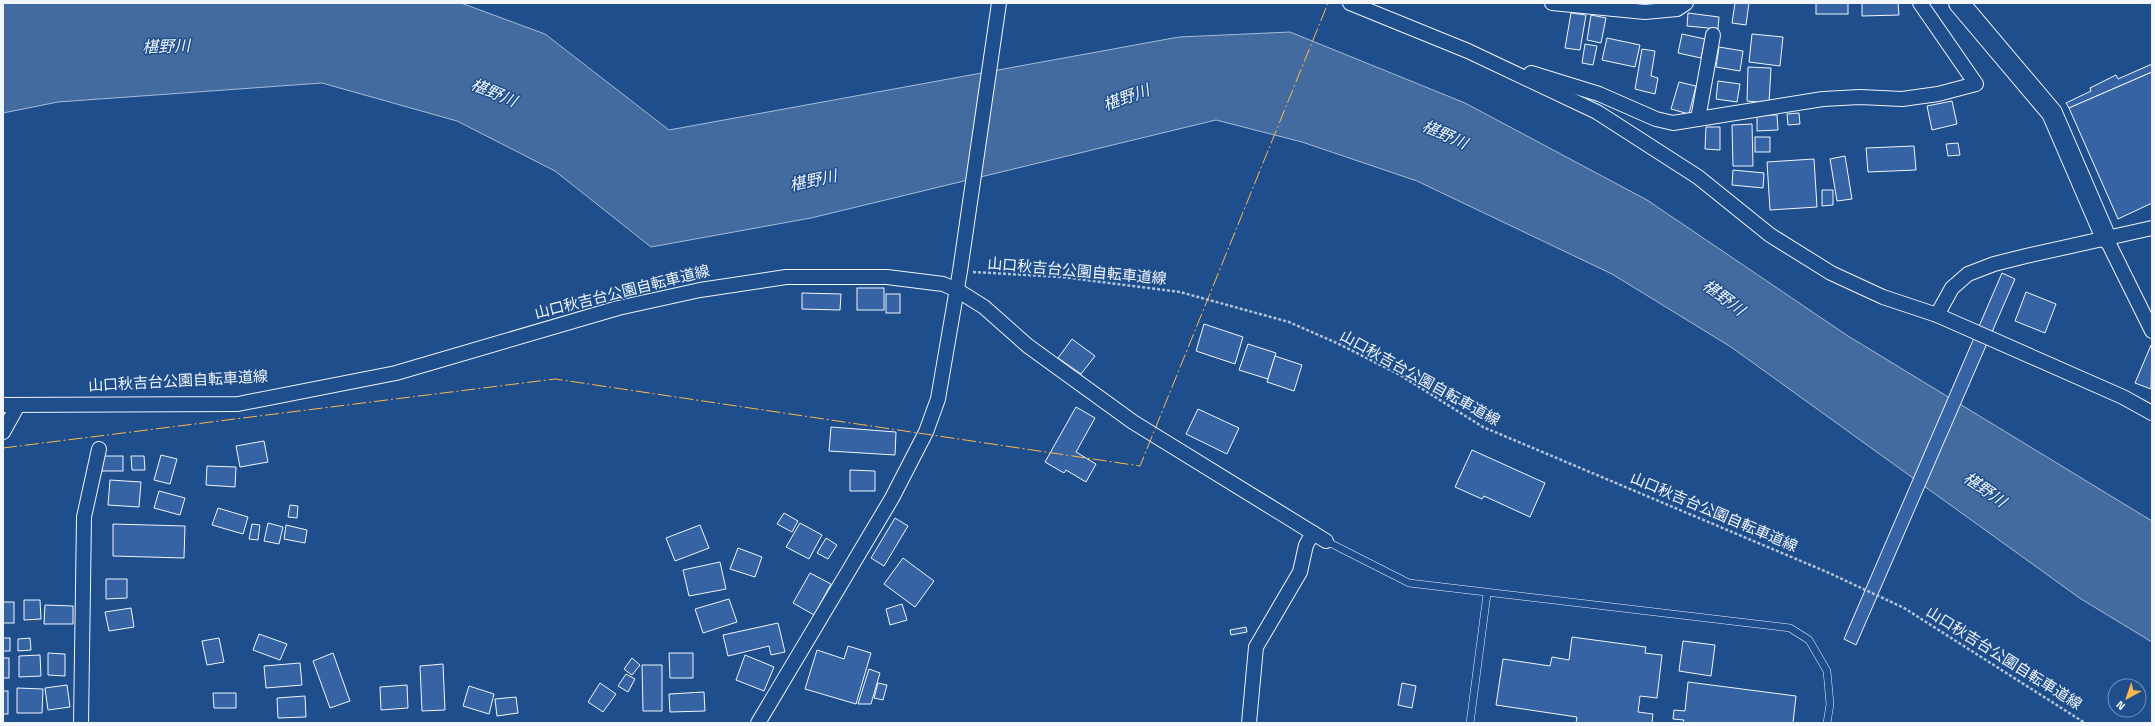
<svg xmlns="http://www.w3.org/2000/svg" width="2155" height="726" font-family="'Titillium Web','Noto Sans JP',sans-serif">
<rect width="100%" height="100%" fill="#1f4e8c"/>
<polygon fill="#446ba0" stroke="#a8bbd7" points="3,3 461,3 545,34 669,130 1179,37 1290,32 1465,103 1647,200 1848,336 2152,521 2152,642 2081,599 1731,347 1612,274 1417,181 1302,142 1216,120 811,218 651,247 555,171 457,121 322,83 58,102 3,113"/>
<g fill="#3563a3" stroke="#f2f6ff">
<polygon points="1735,3 1749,3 1746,25 1732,23"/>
<rect x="1816" y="3" width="32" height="11"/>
<polygon points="1862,3 1898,3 1899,15 1862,16"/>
<polygon points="1571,13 1586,15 1580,50 1565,48"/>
<polygon points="1688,13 1719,17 1718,29 1687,26"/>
<polygon points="1591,15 1606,18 1601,43 1587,40"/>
<polygon points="1682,34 1705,39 1701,58 1678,53"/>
<polygon points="1752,34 1783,37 1780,66 1749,62"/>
<polygon points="1607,38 1640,45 1635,67 1602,60"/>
<polygon points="1585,44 1597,46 1593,65 1582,63"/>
<polygon points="1719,47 1743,51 1740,71 1716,67"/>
<polygon points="1642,49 1655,51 1651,76 1658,78 1655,94 1635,89"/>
<polygon points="2152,64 2152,72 2069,108 2066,103 2091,91 2090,88 2116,75 2118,79"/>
<polygon points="1748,67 1771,68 1769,103 1747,101"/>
<polygon points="2152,72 2152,203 2118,219 2069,108"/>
<polygon points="1718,81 1740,84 1737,102 1716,99"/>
<polygon points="1679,82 1696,86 1689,114 1671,109"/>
<polygon points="1952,101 1957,124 1932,130 1927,106"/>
<polygon points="1799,113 1800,124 1788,125 1787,114"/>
<polygon points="1757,115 1777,115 1778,130 1757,131"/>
<polygon points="1752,124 1753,166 1733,166 1732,125"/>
<polygon points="1706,127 1720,127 1720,150 1705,149"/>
<rect x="1755" y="137" width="15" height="15"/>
<polygon points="1958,143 1960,155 1948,156 1946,144"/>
<polygon points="1914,146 1916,170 1868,172 1866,148"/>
<polygon points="1845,156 1852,199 1837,201 1830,159"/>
<polygon points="1814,159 1817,207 1770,210 1767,162"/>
<polygon points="1733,170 1764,173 1763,188 1732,185"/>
<polygon points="1822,190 1833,190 1833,205 1822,206"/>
<polygon points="2002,273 2015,279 1856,645 1844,639"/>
<rect x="857" y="288" width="27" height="22"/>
<polygon points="2026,292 2056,304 2045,333 2015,321"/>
<polygon points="802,293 841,294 840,310 802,309"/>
<rect x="886" y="294" width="14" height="19"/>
<polygon points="1204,324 1243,337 1235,364 1196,351"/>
<polygon points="1072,339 1095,356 1081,374 1058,358"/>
<polygon points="1248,344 1276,353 1268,379 1239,370"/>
<polygon points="2151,345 2152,345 2151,389 2135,383"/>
<polygon points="1275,356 1302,365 1294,391 1267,382"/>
<polygon points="1076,407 1095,418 1076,452 1096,464 1086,482 1066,470 1064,473 1045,462"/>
<polygon points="1198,409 1239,428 1227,454 1186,434"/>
<polygon points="831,427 896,432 895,455 829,451"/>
<polygon points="264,441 268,462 240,467 236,446"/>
<polygon points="1472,450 1545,483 1530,517 1484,496 1482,499 1455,487"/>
<polygon points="161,455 177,459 170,484 154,480"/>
<rect x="102" y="456" width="21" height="15"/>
<polygon points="131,456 144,456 145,470 132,470"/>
<polygon points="207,466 236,467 235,487 206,485"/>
<polygon points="850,470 875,471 875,491 850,491"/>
<polygon points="110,480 141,482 139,507 108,505"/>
<polygon points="159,491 185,498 180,515 154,508"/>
<polygon points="290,505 298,506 297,518 288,517"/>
<polygon points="218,508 248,517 243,534 212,525"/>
<polygon points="784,513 798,521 792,532 777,524"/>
<polygon points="895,518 908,526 884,566 871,558"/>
<polygon points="268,523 283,527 279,544 264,541"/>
<polygon points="800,523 822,535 809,559 786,547"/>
<polygon points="113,524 185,526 184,558 113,556"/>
<polygon points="252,524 260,525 258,540 249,539"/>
<polygon points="286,525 307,530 305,543 284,539"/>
<polygon points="700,525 709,548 675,561 666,538"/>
<polygon points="826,538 837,545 828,559 817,553"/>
<polygon points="738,548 762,557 755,577 730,569"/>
<polygon points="903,558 934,581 915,607 884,584"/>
<polygon points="720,562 726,589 689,596 683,570"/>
<polygon points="810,573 831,584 814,615 793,603"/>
<polygon points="106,579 127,579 127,598 106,599"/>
<polygon points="729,599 737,622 703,633 695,609"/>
<polygon points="24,600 40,600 41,619 24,620"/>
<rect x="3" y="602" width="11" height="21"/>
<polygon points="902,604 907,620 890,625 886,609"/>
<polygon points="45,605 73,606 73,624 44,624"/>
<polygon points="131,608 134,627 109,631 105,612"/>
<polygon points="778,623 785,652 771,655 769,646 728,656 723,635"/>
<polygon points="1246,627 1247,632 1231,635 1230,630"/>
<polygon points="259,634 287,644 280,660 253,650"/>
<polygon points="1572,637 1646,647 1645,653 1662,655 1657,698 1640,696 1638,712 1653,714 1652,723 1576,723 1577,717 1496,705 1503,659 1550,666 1552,657 1569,660"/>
<rect x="3" y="638" width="7" height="13"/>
<polygon points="30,638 31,650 18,651 18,639"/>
<polygon points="219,638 224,662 207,665 202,641"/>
<polygon points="1683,641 1715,645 1711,676 1679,671"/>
<polygon points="848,646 871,653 856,704 805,689 817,650 844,659"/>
<polygon points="48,653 65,654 65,676 48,675"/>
<polygon points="333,653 350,701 330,708 313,661"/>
<polygon points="669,653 693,653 693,678 670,678"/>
<polygon points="40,655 41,676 19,677 19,656"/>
<polygon points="745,655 774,667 764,691 736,680"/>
<rect x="3" y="658" width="6" height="20"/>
<polygon points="632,658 640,665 632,675 624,669"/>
<polygon points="300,663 302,685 266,688 264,666"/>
<polygon points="443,664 445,710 422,711 420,666"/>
<polygon points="642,665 662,665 662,711 643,711"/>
<polygon points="869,669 880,673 871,704 858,704"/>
<polygon points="626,674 635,679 628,692 618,686"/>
<polygon points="1688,682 1796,696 1793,723 1683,723 1684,720 1673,719 1674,710 1685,711"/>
<polygon points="600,683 616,694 603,712 588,702"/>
<polygon points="878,683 887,685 883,700 874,698"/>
<polygon points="1402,683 1416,686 1412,708 1398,705"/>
<polygon points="67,685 70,707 48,710 45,688"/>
<polygon points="407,685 408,708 381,710 380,687"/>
<polygon points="469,686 494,694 489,714 463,706"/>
<polygon points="17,688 43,689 42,713 17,713"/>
<rect x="3" y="691" width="5" height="23"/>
<polygon points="704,692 705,711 670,712 669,694"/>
<polygon points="213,693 236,693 236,708 214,708"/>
<polygon points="305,696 306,717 278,718 277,698"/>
<polygon points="516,697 518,713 497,716 495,699"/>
</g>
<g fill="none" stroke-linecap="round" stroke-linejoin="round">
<defs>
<g id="lane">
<polyline points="1326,541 1409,583 1790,628 1809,640 1827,671 1830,704 1827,723"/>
<polyline points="1470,723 1487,594"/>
</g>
<g id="street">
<polyline points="1350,3 1468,51 1597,112 1698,177 1770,235 1831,273 1883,297 1937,315 2123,397 2152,413"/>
<polyline points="1552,3 1645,12 1677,9 1686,3"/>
<polyline points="1531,73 1599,94 1656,119 1673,123 1823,99 1860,97 1902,99 1938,94 1976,84 1920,3"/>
<polyline points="1698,119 1713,35"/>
<polyline points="2106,238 2152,331"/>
<polyline points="1937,315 1952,288 1968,274 1994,264 2026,256 2152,228"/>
<polyline points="3,405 238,404 396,373 618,308 700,290 786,277 887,277 943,284 957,290 984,307 1028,346 1133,422 1326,541"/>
<polyline points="3,432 18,405"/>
<polyline points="81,723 84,517 99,449"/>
<polyline points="758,723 892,498 926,432 938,399 960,271 999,3"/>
<polyline points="1249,723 1256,647 1300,572 1306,545 1313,533"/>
</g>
<polyline id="secondary" points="1959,3 2052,113 2106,238"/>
</defs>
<use href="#lane" stroke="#f2f6ff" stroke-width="8"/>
<use href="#street" stroke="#f2f6ff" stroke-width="16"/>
<use href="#secondary" stroke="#f2f6ff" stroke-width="22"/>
<polyline stroke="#b3c4dc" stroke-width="2.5" stroke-dasharray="3 2" stroke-linecap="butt" points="973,272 1062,277 1180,292 1289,322 1341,345 1400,375 1483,427 1827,572 1904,608 2085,723"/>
<use href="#lane" stroke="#1f4e8c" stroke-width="7"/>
<use href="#street" stroke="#1f4e8c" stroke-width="14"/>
<use href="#secondary" stroke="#1f4e8c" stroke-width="20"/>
<polyline stroke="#ffb74d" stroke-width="1" stroke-dasharray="14 3 2 3" stroke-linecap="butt" points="3,448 555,379 1140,466 1328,3"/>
</g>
<g text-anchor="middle" stroke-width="3" stroke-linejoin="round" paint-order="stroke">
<g font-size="15" fill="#f2f6ff" stroke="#1f4e8c">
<text transform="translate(1077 271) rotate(5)" y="5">山口秋吉台公園自転車道線</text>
<text transform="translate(622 292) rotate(-14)" y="5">山口秋吉台公園自転車道線</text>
<text transform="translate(1420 378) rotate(29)" y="5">山口秋吉台公園自転車道線</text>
<text transform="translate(178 381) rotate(-3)" y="5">山口秋吉台公園自転車道線</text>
<text transform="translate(1714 512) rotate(23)" y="5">山口秋吉台公園自転車道線</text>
<text transform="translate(2004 658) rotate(32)" y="5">山口秋吉台公園自転車道線</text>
</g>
<g font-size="16" font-style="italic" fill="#f2f6ff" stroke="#1f4e8c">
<text transform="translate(166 46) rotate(-2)" y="6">椹野川</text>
<text transform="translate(494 92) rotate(23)" y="6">椹野川</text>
<text transform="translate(1126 97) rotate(-20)" y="6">椹野川</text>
<text transform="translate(1445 134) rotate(24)" y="6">椹野川</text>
<text transform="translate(813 180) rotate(-12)" y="6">椹野川</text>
<text transform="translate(1724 297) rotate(37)" y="6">椹野川</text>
<text transform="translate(1985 489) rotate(35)" y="6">椹野川</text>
</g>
</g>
<rect width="2155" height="726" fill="none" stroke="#f2f6ff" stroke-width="8"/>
<g transform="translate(2127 698) rotate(220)"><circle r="19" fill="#1f4e8c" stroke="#7391ba"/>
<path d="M0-3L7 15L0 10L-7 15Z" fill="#ffb74d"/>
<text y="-6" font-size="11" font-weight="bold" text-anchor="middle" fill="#f2f6ff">N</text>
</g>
</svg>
